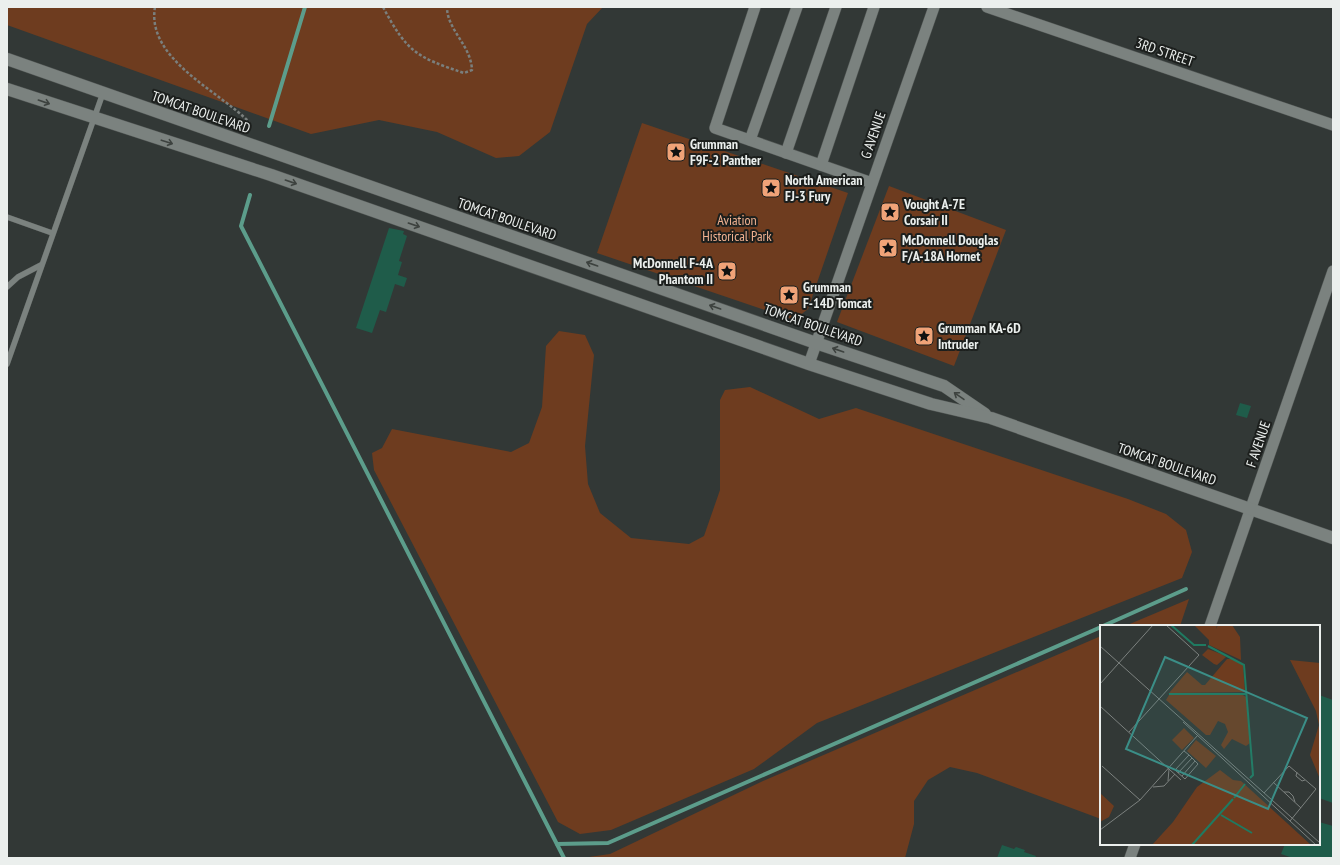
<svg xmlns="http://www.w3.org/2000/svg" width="1340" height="865" font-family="'PT Sans Narrow',sans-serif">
<rect width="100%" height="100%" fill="#323836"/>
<g fill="#6e3c1f">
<polygon points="7,7 603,7 587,24 550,132 519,156 496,158 437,132 379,120 311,134 7,25"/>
<polygon points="642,123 848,193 808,309 794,320 597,253"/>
<polygon points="889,186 1006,230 954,366 837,322"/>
<polygon points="559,331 585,335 594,355 585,446 588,484 600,513 631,538 689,544 704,536 720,490 720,400 725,390 750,387 819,419 856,408 1128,499 1166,514 1186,530 1192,552 1182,578 817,723 754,769 611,830 580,834 558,822 374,470 372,453 382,448 392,429 511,452 529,443 542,407 546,346"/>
<polygon points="1189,599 1180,626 1125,626"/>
<polygon points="1101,636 1101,819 977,773 950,767 928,780 914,801 914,824 905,858 582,858 610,854 763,781"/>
</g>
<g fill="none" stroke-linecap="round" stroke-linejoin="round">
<g stroke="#5c9d8b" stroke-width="4">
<polyline points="269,126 305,7"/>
<polyline points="250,195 241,226 564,858"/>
<polyline points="1103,626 1186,589"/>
<polyline points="557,844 608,843 1101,627"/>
</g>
</g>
<g fill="#1f5c4a">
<polygon points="389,228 404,231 403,234 407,236 399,261 402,262 398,275 407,278 404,287 395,284 386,312 380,310 372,333 356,328"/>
<polygon points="1240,403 1251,406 1247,418 1236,415"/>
<polygon points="1319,695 1333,700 1333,803 1319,798"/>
<polygon points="1319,822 1333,826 1333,858 1293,858 1281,854 1285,844 1319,844"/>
<polygon points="1002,845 1014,849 1016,847 1025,850 1024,852 1036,856 1035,858 997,858"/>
</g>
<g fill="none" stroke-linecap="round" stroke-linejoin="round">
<defs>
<g id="lane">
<polyline points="7,217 52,233"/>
<polyline points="7,287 18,277 41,265"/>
<polyline points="7,364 103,93"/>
</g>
<g id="street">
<polyline points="755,7 715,128 872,183"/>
<polyline points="987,7 1333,125"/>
<polyline points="750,140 797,7"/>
<polyline points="786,153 836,7"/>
<polyline points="821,165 874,7"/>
<polyline points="809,364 934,7"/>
<polyline points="1210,626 1333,271"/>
<polyline points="1130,858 1135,844"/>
</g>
<g id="secondary">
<polyline points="7,59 816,343 944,386 985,414"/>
<polyline points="7,89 271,175 809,364 931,404 991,418 1333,538"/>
</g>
</defs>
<use href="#lane" stroke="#505553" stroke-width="6"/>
<use href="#street" stroke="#505553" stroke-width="12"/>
<use href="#secondary" stroke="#505553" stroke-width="13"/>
<g stroke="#7a7f7d" stroke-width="2.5" stroke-dasharray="3 2" stroke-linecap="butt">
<path d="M155,7C146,59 219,91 249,122"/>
<path d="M383,7C407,52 416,57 464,73L472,70C471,45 447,30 447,7"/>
</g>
<use href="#lane" stroke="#7b827f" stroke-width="5.5"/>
<use href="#street" stroke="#7b827f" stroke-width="11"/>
<use href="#secondary" stroke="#7b827f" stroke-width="12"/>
</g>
<defs><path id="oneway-shaft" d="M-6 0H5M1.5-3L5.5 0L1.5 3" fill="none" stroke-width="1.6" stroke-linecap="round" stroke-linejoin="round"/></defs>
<g stroke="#3d423f">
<use href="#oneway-shaft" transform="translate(44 102) rotate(19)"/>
<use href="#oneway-shaft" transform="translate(167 142) rotate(18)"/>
<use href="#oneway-shaft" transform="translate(291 182) rotate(19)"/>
<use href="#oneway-shaft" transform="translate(414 225) rotate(19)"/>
<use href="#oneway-shaft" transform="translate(592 264) rotate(-161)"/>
<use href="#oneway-shaft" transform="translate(715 307) rotate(-161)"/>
<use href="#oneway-shaft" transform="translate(838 350) rotate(-161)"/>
<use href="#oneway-shaft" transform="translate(959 396) rotate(-145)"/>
</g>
<defs>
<symbol id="sight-square" viewBox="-11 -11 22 22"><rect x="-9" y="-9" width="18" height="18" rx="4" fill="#f0a378" stroke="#1c1f1d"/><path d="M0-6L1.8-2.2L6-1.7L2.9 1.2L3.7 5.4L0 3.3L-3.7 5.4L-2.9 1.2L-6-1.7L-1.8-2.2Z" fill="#111"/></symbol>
</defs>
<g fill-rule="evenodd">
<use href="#sight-square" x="665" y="141" width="22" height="22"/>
<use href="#sight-square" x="760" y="177" width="22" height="22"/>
<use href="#sight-square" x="879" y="201" width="22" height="22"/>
<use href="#sight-square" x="877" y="237" width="22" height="22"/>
<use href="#sight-square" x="716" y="260" width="22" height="22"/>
<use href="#sight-square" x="778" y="284" width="22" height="22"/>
<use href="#sight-square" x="913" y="325" width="22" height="22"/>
</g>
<g text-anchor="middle" stroke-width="4" stroke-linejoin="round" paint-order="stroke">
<g font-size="14" fill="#ebefed" stroke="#1c1f1d">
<text transform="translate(1165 52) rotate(19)" y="5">3RD STREET</text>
<text transform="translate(201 112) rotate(19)" y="5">TOMCAT BOULEVARD</text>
<text transform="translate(873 135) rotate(-71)" y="5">G AVENUE</text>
<text transform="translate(507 219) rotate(19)" y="5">TOMCAT BOULEVARD</text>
<text transform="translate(813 325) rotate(19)" y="5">TOMCAT BOULEVARD</text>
<text transform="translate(1258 444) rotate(-71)" y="5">F AVENUE</text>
<text transform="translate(1167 464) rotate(19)" y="5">TOMCAT BOULEVARD</text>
</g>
<g font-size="14" font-weight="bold" fill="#ebefed" stroke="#1c1f1d" text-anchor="start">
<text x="690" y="149">Grumman<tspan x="690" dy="16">F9F-2 Panther</tspan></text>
<text x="785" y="185">North American<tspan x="785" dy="16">FJ-3 Fury</tspan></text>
<text x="904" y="209">Vought A-7E<tspan x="904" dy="16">Corsair II</tspan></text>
<text x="902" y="245">McDonnell Douglas<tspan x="902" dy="16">F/A-18A Hornet</tspan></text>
<text x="713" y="268" text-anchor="end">McDonnell F-4A<tspan x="713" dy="16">Phantom II</tspan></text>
<text x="803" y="292">Grumman<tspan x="803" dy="16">F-14D Tomcat</tspan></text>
<text x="938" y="333">Grumman KA-6D<tspan x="938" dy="16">Intruder</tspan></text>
</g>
<g font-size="14" fill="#f2b291" stroke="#1c1f1d">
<text x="737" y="225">Aviation<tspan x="737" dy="16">Historical Park</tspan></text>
</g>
</g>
<g transform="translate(1100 625)">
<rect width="220" height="220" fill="#323836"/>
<path d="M94,0H117L116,4L118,0H132L140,12L141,35L109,20V15ZM108,24L121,29L126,32L117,40L114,39L102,30ZM127,34H132L143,40L145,67L69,68L87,47L102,60H105ZM190,35L220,38V154L210,130L219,100L216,86ZM123,69H141L146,72L150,118L146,121L132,114L124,124L121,120L128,107L125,99L118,96L110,110H106L66,75L69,70ZM84,103L94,113L82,125L72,115ZM96,115L116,131L106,143L87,126ZM120,145L133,155L141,156L211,220H52L73,197L97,162ZM0,168L14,181L9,192L0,197Z" fill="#6e3c1f"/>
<path fill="none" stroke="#1f7a61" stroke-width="2" d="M71,0L94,20H106M108,21L144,40L153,150L150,153M69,69H146M134,173L145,159M121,190L152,208M92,220L133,174"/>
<path fill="none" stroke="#7c817f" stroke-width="1" d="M0,21L220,218M0,59L53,0M0,81L81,155M83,97L216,220M29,107L99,30L66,0M84,126L89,130L98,139L85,154L75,145L89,130M2,141L40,175M197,147L196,151L202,156L205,155M78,148L92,133M82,151L95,136M68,156L69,144M173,157L201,183M53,162L64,161L75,149M184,167H189L193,171L195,177M164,168L189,141L216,164L190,196M0,205L40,175L98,110"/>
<path fill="#3b8e87" fill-opacity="0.15" stroke="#3b8e87" stroke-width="2" d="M65,32L207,93L168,184L26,124Z"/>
<rect width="220" height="220" fill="none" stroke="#ebefed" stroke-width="2"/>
</g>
<rect width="1340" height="865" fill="none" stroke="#ebefed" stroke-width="16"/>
</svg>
